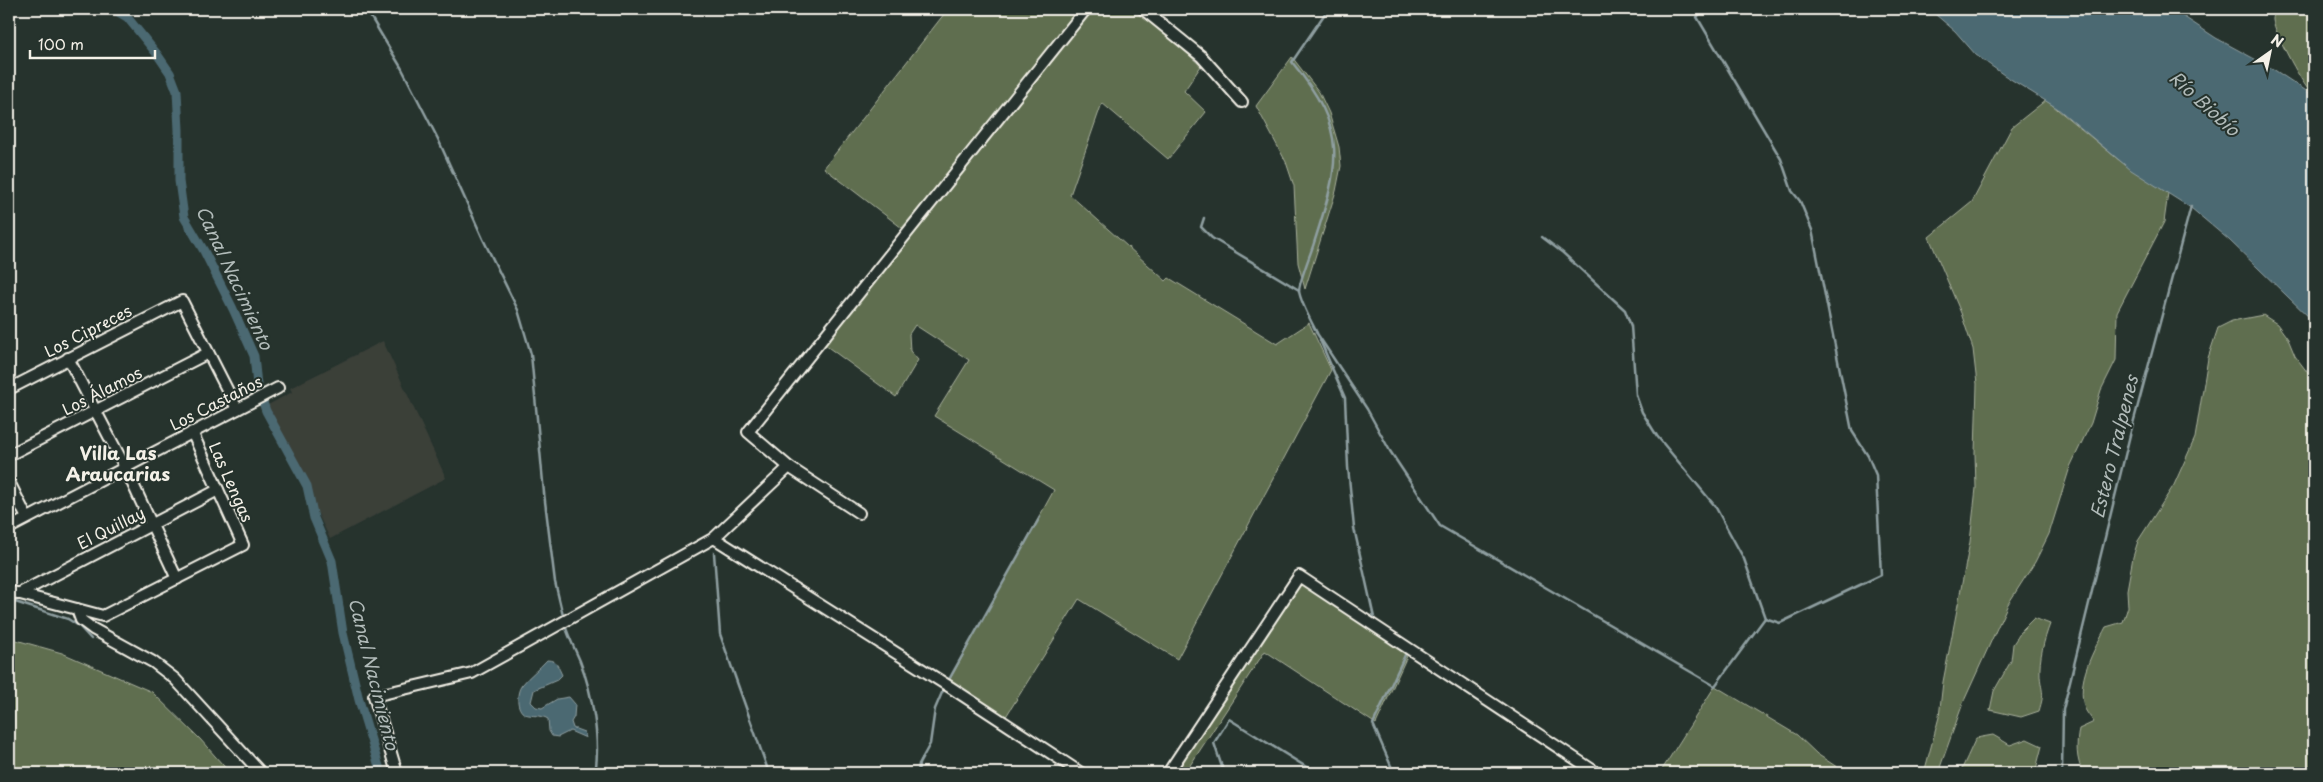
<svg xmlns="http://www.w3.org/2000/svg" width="2323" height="782" font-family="'Playpen Sans',sans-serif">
<rect width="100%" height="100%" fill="#26332d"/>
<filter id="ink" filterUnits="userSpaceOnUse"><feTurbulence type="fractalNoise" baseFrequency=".02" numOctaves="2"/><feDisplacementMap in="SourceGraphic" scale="10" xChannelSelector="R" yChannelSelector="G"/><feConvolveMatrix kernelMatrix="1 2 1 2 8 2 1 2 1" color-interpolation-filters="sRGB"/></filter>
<g filter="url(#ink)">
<polygon fill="#3a3f39" points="383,341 446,478 330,539 266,406 292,392 290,388"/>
<g fill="#5e6e50" stroke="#a9b09c">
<polygon points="948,9 1079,9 1008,100 902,228 824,168"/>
<polygon points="1091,9 1138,9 1201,66 1184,91 1206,112 1168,159 1102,103 1070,195 1166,281 1169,278 1277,344 1309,323 1331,370 1177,659 1079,599 1005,718 949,681 1054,490 934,416 969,360 915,325 909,334 910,351 918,360 896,397 825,345"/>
<path d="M2274,9H2314V96C2305,90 2274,32 2273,20C2273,17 2274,12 2274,9Z"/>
<polygon points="1292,57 1319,92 1329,113 1339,147 1341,166 1336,191 1305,289 1298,263 1294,186 1286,162 1256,106"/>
<polygon points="2046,100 2120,161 2168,193 2164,222 2117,312 2116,360 2101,390 2091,423 2070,467 2049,534 2035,562 2008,604 1963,703 1938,773 1924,773 1939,717 1943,682 1970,542 1976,488 1975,453 1977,384 1973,349 1961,313 1929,237 1972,202 2012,127"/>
<path d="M2263,315L2277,324L2288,339L2295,356L2314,381V773H2083C2076,758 2076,746 2079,729L2094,722C2091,718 2087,713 2085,709C2075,682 2094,650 2106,627L2123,622L2128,607L2127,590L2133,557L2138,541L2174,485L2195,438L2208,358L2218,328L2232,321Z"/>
<polygon points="1302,582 1408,654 1376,724 1265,651 1185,773 1174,773"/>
<path d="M2034,618L2050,624C2044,640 2039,658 2040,676C2042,695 2045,691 2039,711L2021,717L1990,710L1994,691L2011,661L2013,644L2023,629Z"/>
<polygon points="9,638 62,653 152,692 200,739 230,773 9,773"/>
<polygon points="1715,686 1797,735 1817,754 1846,773 1660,773"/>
<polygon points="1993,735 2010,745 2027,739 2042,746 2035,773 1960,773 1976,738"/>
</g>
<g fill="#4c6972" stroke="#8f9fa1">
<polygon points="1929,9 2172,9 2216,38 2273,69 2314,96 2314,322 2229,240 2191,208 2131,170 2057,108 2004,75 1976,55 1955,31"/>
<path d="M547,660C557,660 558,667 562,675L557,680L534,690L531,702L536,707L542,708L557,699L569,697L575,704L574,717L571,722L573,728L584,732L586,738L570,731L558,737L552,736L549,731L548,719C540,714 533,717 525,714C516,710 516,692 522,685C529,676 539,669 547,660Z"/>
</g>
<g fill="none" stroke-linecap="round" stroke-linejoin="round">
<g stroke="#8f9fa1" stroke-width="2.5">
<polyline points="366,9 402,69 438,139 483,239 518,310 531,354 544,493 555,582 564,620"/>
<polyline points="127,17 133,9"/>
<polyline points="1204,218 1201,227 1212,238 1299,290"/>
<polyline points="1542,237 1563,253 1625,310 1631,326 1636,395 1642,412 1657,436 1715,506 1744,559 1765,618"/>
<polyline points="1316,332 1367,409 1390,451 1440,526 1715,686 1765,618 1780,623 1881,575 1876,475 1868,456 1852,431 1812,230 1800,201 1792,191 1781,159 1697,17 1704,9"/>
<path d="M1317,333C1312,323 1300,301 1299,291C1299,282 1311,253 1314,243C1340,162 1349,132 1292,62L1328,9"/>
<polyline points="1320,340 1345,398 1348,467 1354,528 1375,622"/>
<polyline points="714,553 720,634 769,773"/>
<polyline points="9,600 68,619 79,626 91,639"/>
<path d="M565,625C569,638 575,649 580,661C592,692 601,741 595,773"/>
<polyline points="947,683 1040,517"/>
<polyline points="918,773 919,764 930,744 935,709 944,688"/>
<polyline points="1224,773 1214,743 1229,719 1316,773"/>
<polyline points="1394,773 1373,724 1405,655"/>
<polyline points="2062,773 2063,710 2130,435 2191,206"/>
</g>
<polyline stroke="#4c6972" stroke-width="9" points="113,9 127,17 157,54 170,73 177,91 179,130 179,181 184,217 204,251 233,309 254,356 257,385 266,411 307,486 314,518 332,561 343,633 359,700 381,773"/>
<defs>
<g id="minor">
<polyline points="1143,9 1201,56 1242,102"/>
<polyline points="68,358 125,467 177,579"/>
<polyline points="9,389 182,301 237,409"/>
<polyline points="9,455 208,353"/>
<polyline points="789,467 748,432 1086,9"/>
<polyline points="9,482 27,518"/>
<polyline points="9,528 278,388"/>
<polyline points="714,538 789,467 859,513"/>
<polyline points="9,591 103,616 243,545 192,432"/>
<polyline points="18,594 218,490"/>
<polyline points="77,609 81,620 93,629 153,662 175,679 261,773"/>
<polyline points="397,773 374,696 472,673 714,538 950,687 1081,773"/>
<polyline points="1168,773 1299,576 1597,773"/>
</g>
</defs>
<use href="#minor" stroke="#f4f1e8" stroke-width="14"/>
<use href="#minor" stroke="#26332d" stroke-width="10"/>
</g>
</g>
<g text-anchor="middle" stroke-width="4" stroke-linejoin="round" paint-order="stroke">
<g font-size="16" fill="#f4f1e8" stroke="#26332d">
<text transform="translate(88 331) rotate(-27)" y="6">Los Cipreces</text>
<text transform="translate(102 391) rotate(-27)" y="6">Los Álamos</text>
<text transform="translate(216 403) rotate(-27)" y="6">Los Castaños</text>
<text transform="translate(231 482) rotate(66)" y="6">Las Lengas</text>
<text transform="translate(111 528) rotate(-27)" y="6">El Quillay</text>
</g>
<g font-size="18" font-style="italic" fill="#b1bbb9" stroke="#26332d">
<text transform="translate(2204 104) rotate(42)" y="6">Río Biobío</text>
<text transform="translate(234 278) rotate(65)" y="6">Canal Nacimiento</text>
<text transform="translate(2115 447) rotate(-76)" y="6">Estero Tralpenes</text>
<text transform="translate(373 674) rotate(76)" y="6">Canal Nacimiento</text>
</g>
<g font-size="18" font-weight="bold" fill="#f4f1e8" stroke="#26332d">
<text x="118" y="460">Villa Las<tspan x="118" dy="21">Araucarias</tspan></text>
</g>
</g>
<rect width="2323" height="782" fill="none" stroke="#26332d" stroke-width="30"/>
<rect x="15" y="15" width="2293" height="752" fill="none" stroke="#f4f1e8" stroke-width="2" filter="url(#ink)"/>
<g transform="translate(2270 52) rotate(33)" stroke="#26332d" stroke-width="4" paint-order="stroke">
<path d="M0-4L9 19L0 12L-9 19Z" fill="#f4f1e8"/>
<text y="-8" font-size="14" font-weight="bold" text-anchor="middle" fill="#f4f1e8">N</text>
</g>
<path d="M30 50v8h125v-8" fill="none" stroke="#f4f1e8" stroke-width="2.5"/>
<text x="38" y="50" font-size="15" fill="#f4f1e8" stroke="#26332d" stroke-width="4" paint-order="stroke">100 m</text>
</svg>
